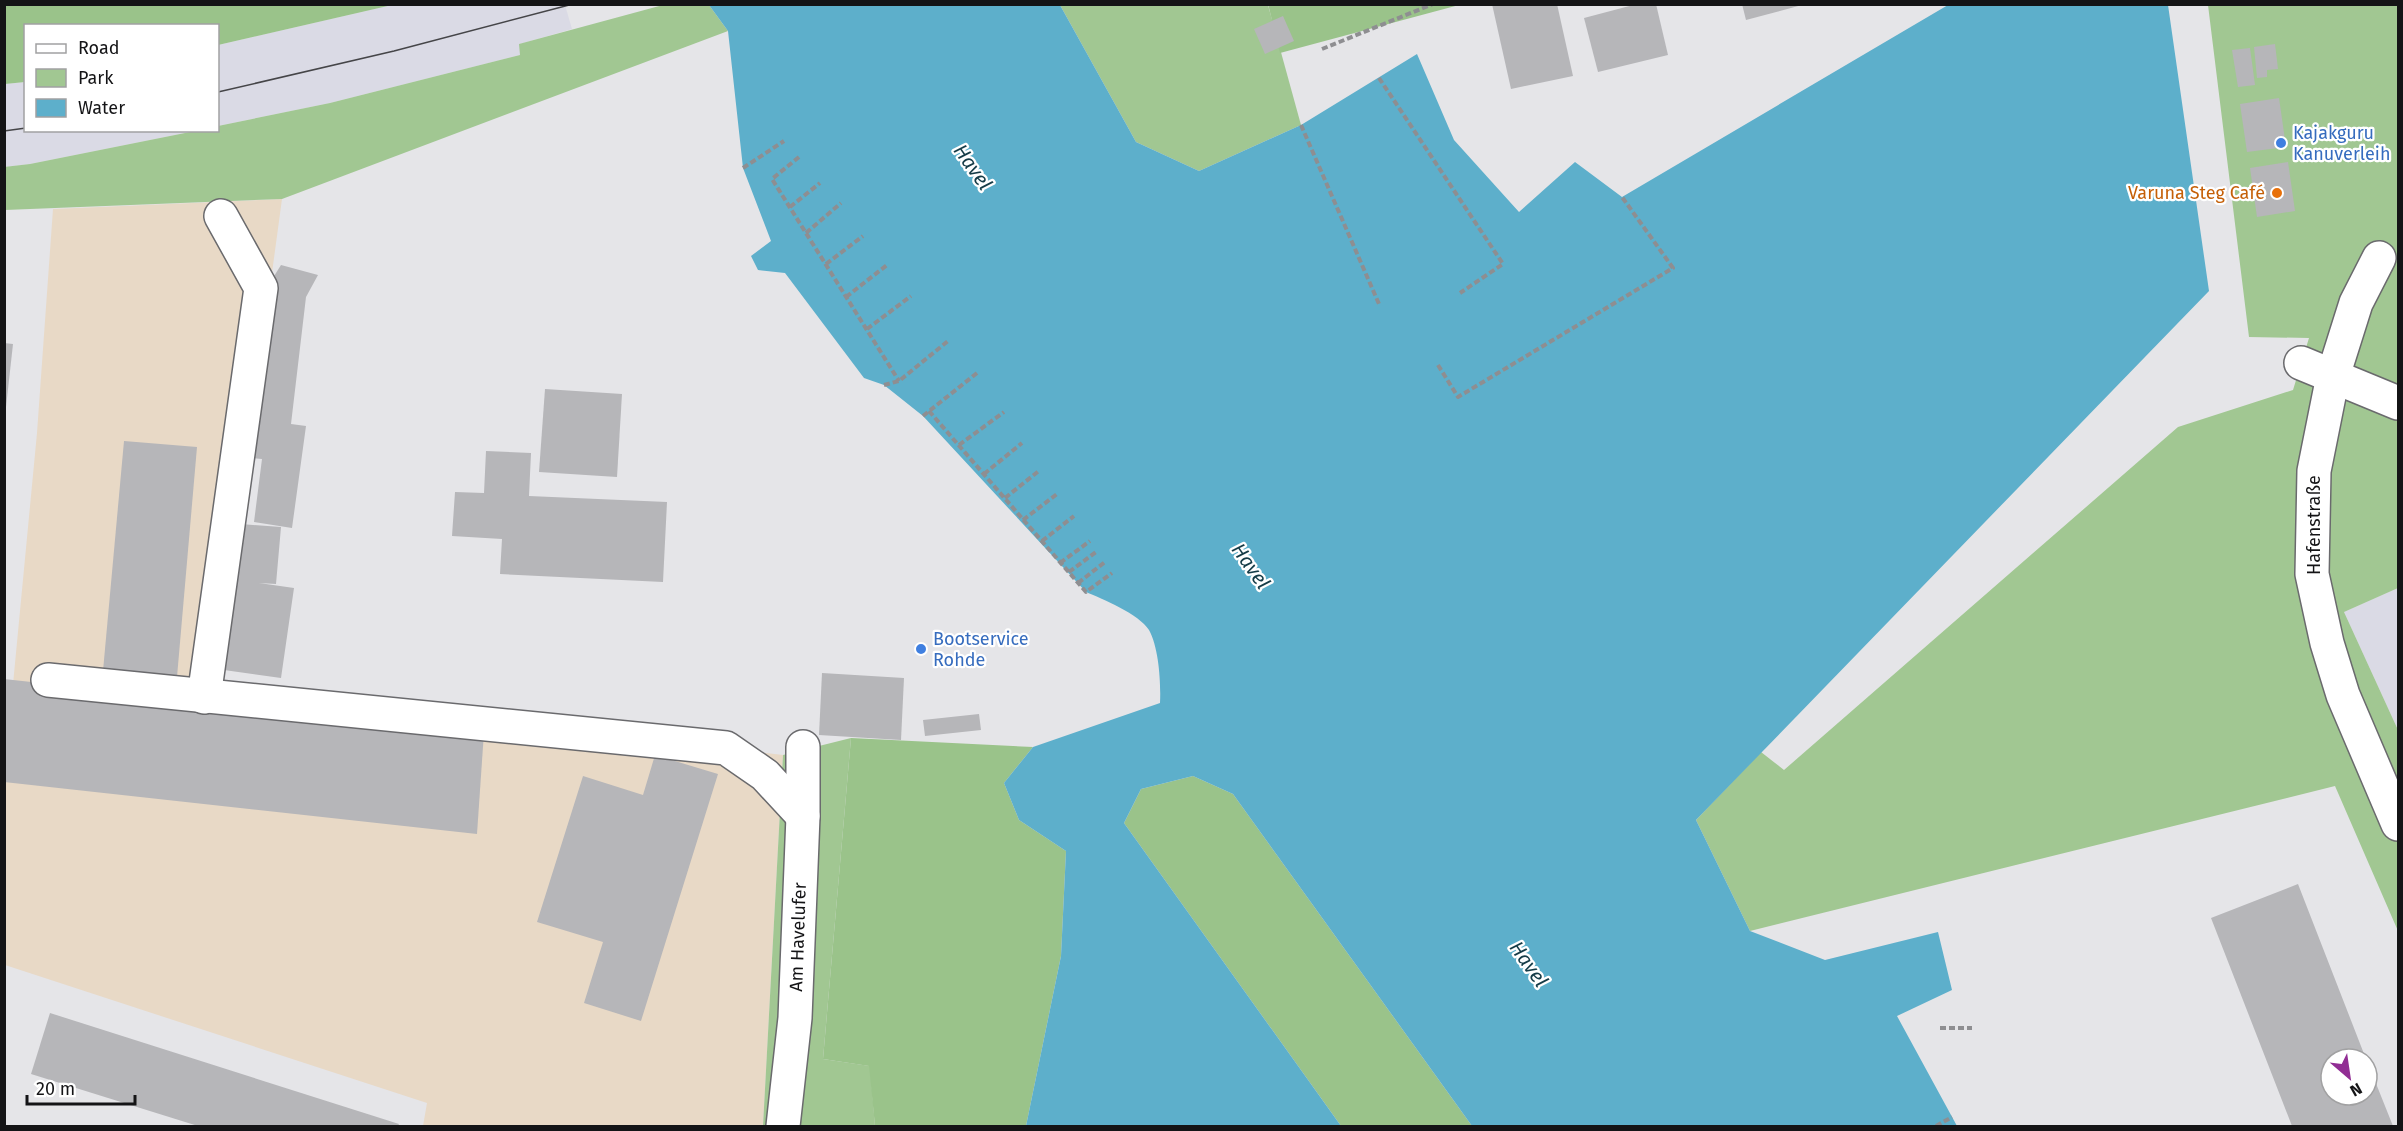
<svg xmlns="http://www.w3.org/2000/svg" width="2403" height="1131" font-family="'Fira Sans',sans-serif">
<rect width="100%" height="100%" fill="#e5e5e8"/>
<polygon fill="#e8d9c6" points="282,199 216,686 783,755 763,1126 423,1126 427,1103 5,965 5,768 37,433 53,209"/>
<g fill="#dadae5">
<polygon points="392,5 565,5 572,29 520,44 520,55 330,103 218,126 218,45"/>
<polygon points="25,82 26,130 195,131 30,164 5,167 4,84"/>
<polygon points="2398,588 2398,730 2344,612"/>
</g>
<g fill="#a1c792">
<polygon points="663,5 709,5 728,31 282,199 5,210 4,167 30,164 195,131 218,130 218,126 330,103 520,55 519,44"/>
<polygon points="1060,5 1268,5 1301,125 1199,171 1136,142"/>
<polygon points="2208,5 2398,5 2398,588 2344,612 2398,730 2398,931 2335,786 1750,931 1696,820 1761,752 1784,770 2178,427 2293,390 2309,338 2249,337"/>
<polygon points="851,738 823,1059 870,1066 875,1126 763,1126 783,755"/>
</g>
<g fill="#9ac38a">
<polygon points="1268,4 1459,5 1280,53"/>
<polygon points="4,5 5,4 392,5 218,45 218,26 26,26 25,82 5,84"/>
<polygon points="851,738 1033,747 1004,783 1019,820 1066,851 1061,956 1026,1126 875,1126 869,1066 823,1059"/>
<polygon points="1193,776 1233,794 1472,1126 1341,1126 1124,823 1141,789"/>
</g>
<path fill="#5dafcb" d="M709,5H1060L1136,142L1199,171L1301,125L1417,54L1454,140L1519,212L1575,162L1622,197L1948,5H2168L2209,291L1696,820L1750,931L1825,960L1938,932L1952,990L1897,1016L1957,1126H1472L1233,794L1193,776L1141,789L1124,823L1341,1126H1026L1061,956L1066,851L1019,820L1004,783L1033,747L1160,703C1161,683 1159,648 1149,630C1139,614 1103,599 1086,592L923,416L884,385L864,378L785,273L758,270L751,256L771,241L743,168L728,31Z"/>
<g fill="#b6b6b9">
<polygon points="1492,4 1557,4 1573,76 1511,89"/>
<polygon points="1637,4 1656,4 1668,55 1598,72 1584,18"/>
<polygon points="1742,4 1801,4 1802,5 1746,20"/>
<polygon points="1283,16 1294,41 1265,54 1254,29"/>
<polygon points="2275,44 2278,69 2267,70 2267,77 2257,78 2254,47"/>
<polygon points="2250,48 2255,85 2238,87 2232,50"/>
<polygon points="2279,98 2286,147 2247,152 2240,104"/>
<polygon points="2288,162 2295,211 2257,217 2250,168"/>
<polygon points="281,265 318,275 306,297 291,424 306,426 292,528 254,522 262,459 242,457 271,281"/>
<polygon points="4,343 13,344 6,407 4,407"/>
<polygon points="545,389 622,394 617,477 539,472"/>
<polygon points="124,441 197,447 177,677 103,671"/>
<polygon points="486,451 531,453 529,496 667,502 663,582 500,574 502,539 452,536 455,492 484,493"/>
<polygon points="241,524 281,527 276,584 259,583 294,588 281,678 224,670"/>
<polygon points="822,673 904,678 901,740 819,735"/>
<polygon points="4,679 484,732 477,834 4,782"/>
<polygon points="979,714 981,730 925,736 923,720"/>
<polygon points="655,755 718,774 641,1021 584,1003 603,942 537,922 583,776 643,795"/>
<polygon points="2298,884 2366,1059 2331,1059 2331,1095 2367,1095 2367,1061 2393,1126 2292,1126 2211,918"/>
<polygon points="50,1013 399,1124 398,1126 198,1126 31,1074"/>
</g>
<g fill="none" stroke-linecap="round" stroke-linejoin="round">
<defs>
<g id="minor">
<polyline points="2379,258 2356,303 2333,376 2314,471 2312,574 2327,643 2343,695 2398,824"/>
<polyline points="2301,363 2398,403"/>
<polyline points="48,680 726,748 765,775 803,816"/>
<polyline points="204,697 261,288 221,216"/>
<polyline points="783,1126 795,1018 803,816 803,747"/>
</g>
</defs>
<use href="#minor" stroke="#6a6a6d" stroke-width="36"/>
<g stroke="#8e8e91" stroke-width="4" stroke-dasharray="6 3" stroke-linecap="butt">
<polyline points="1322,49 1433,4"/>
<polyline points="1379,78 1503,264 1460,293"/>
<polyline points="1301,125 1379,304"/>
<polyline points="799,157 772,179 899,381"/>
<polyline points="743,168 784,141"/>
<polyline points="790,207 820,183"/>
<polyline points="806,233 841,203"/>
<polyline points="826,264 863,236"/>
<polyline points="846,297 887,265"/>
<polyline points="867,329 911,296"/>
<polyline points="1438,365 1458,397 1673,268 1622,197"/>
<polyline points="884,385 899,381 948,341"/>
<polyline points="929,411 1086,592 1112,573"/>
<polyline points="923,416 977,373"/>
<polyline points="959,445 1004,412"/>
<polyline points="984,474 1022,443"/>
<polyline points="1005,498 1040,470"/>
<polyline points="1023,520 1057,494"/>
<polyline points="1042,541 1074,516"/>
<polyline points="1060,563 1090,541"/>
<polyline points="1069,572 1096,552"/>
<polyline points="1078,583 1105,562"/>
<polyline points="1940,1028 1972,1028"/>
<polyline points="1936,1126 1952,1117"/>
</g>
<use href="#minor" stroke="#fff" stroke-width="33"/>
<g stroke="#454548" stroke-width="1.5">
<polyline points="218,92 394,51 573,4"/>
<polyline points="4,131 26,128"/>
</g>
</g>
<g fill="#3f7fe0" stroke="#fff" stroke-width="2">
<circle cx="2281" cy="143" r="6"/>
<circle cx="921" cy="649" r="6"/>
</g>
<circle fill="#e8710a" stroke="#fff" stroke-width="2" cx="2277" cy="193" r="6"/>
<g text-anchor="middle" stroke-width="4.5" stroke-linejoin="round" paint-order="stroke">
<g font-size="18" fill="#366cbe" stroke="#fff" text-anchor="start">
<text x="2293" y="139">Kajakguru<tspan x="2293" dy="21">Kanuverleih</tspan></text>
<text x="933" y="645">Bootservice<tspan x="933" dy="21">Rohde</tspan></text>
</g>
<g font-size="18" fill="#c56008" stroke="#fff" text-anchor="end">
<text x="2265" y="199">Varuna Steg Café</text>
</g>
<g font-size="18" fill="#141416" stroke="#fff">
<text transform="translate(2314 525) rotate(-90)" y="6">Hafenstraße</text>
<text transform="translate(798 937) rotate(-88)" y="6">Am Havelufer</text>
</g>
<g font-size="20" font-style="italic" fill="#143b47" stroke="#fff">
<text transform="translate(973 167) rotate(55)" y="7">Havel</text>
<text transform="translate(1251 566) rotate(55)" y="7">Havel</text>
<text transform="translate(1529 964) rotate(55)" y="7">Havel</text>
</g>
</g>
<rect width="2403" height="1131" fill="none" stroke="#141416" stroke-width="12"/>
<rect x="24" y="24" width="195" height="108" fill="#ffffff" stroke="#a1a1a2" stroke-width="1.5"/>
<rect x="36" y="44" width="30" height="9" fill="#ffffff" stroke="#a1a1a2" stroke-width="1.5"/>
<text x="78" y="54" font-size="18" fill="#141416">Road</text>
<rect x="36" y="69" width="30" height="18" fill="#a1c792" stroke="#a1a1a2" stroke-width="1.5"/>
<text x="78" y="84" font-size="18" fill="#141416">Park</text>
<rect x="36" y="99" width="30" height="18" fill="#5dafcb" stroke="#a1a1a2" stroke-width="1.5"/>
<text x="78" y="114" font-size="18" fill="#141416">Water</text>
<g transform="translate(2349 1077) rotate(151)"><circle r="28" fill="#ffffff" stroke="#a1a1a2" stroke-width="1.5"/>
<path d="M0-4.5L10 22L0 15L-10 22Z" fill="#912d94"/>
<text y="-9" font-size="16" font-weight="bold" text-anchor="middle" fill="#141416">N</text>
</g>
<path d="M27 1095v9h108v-9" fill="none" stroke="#141416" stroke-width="3"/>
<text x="36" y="1095" font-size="18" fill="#141416" stroke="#ffffff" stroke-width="4.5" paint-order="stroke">20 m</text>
</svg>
